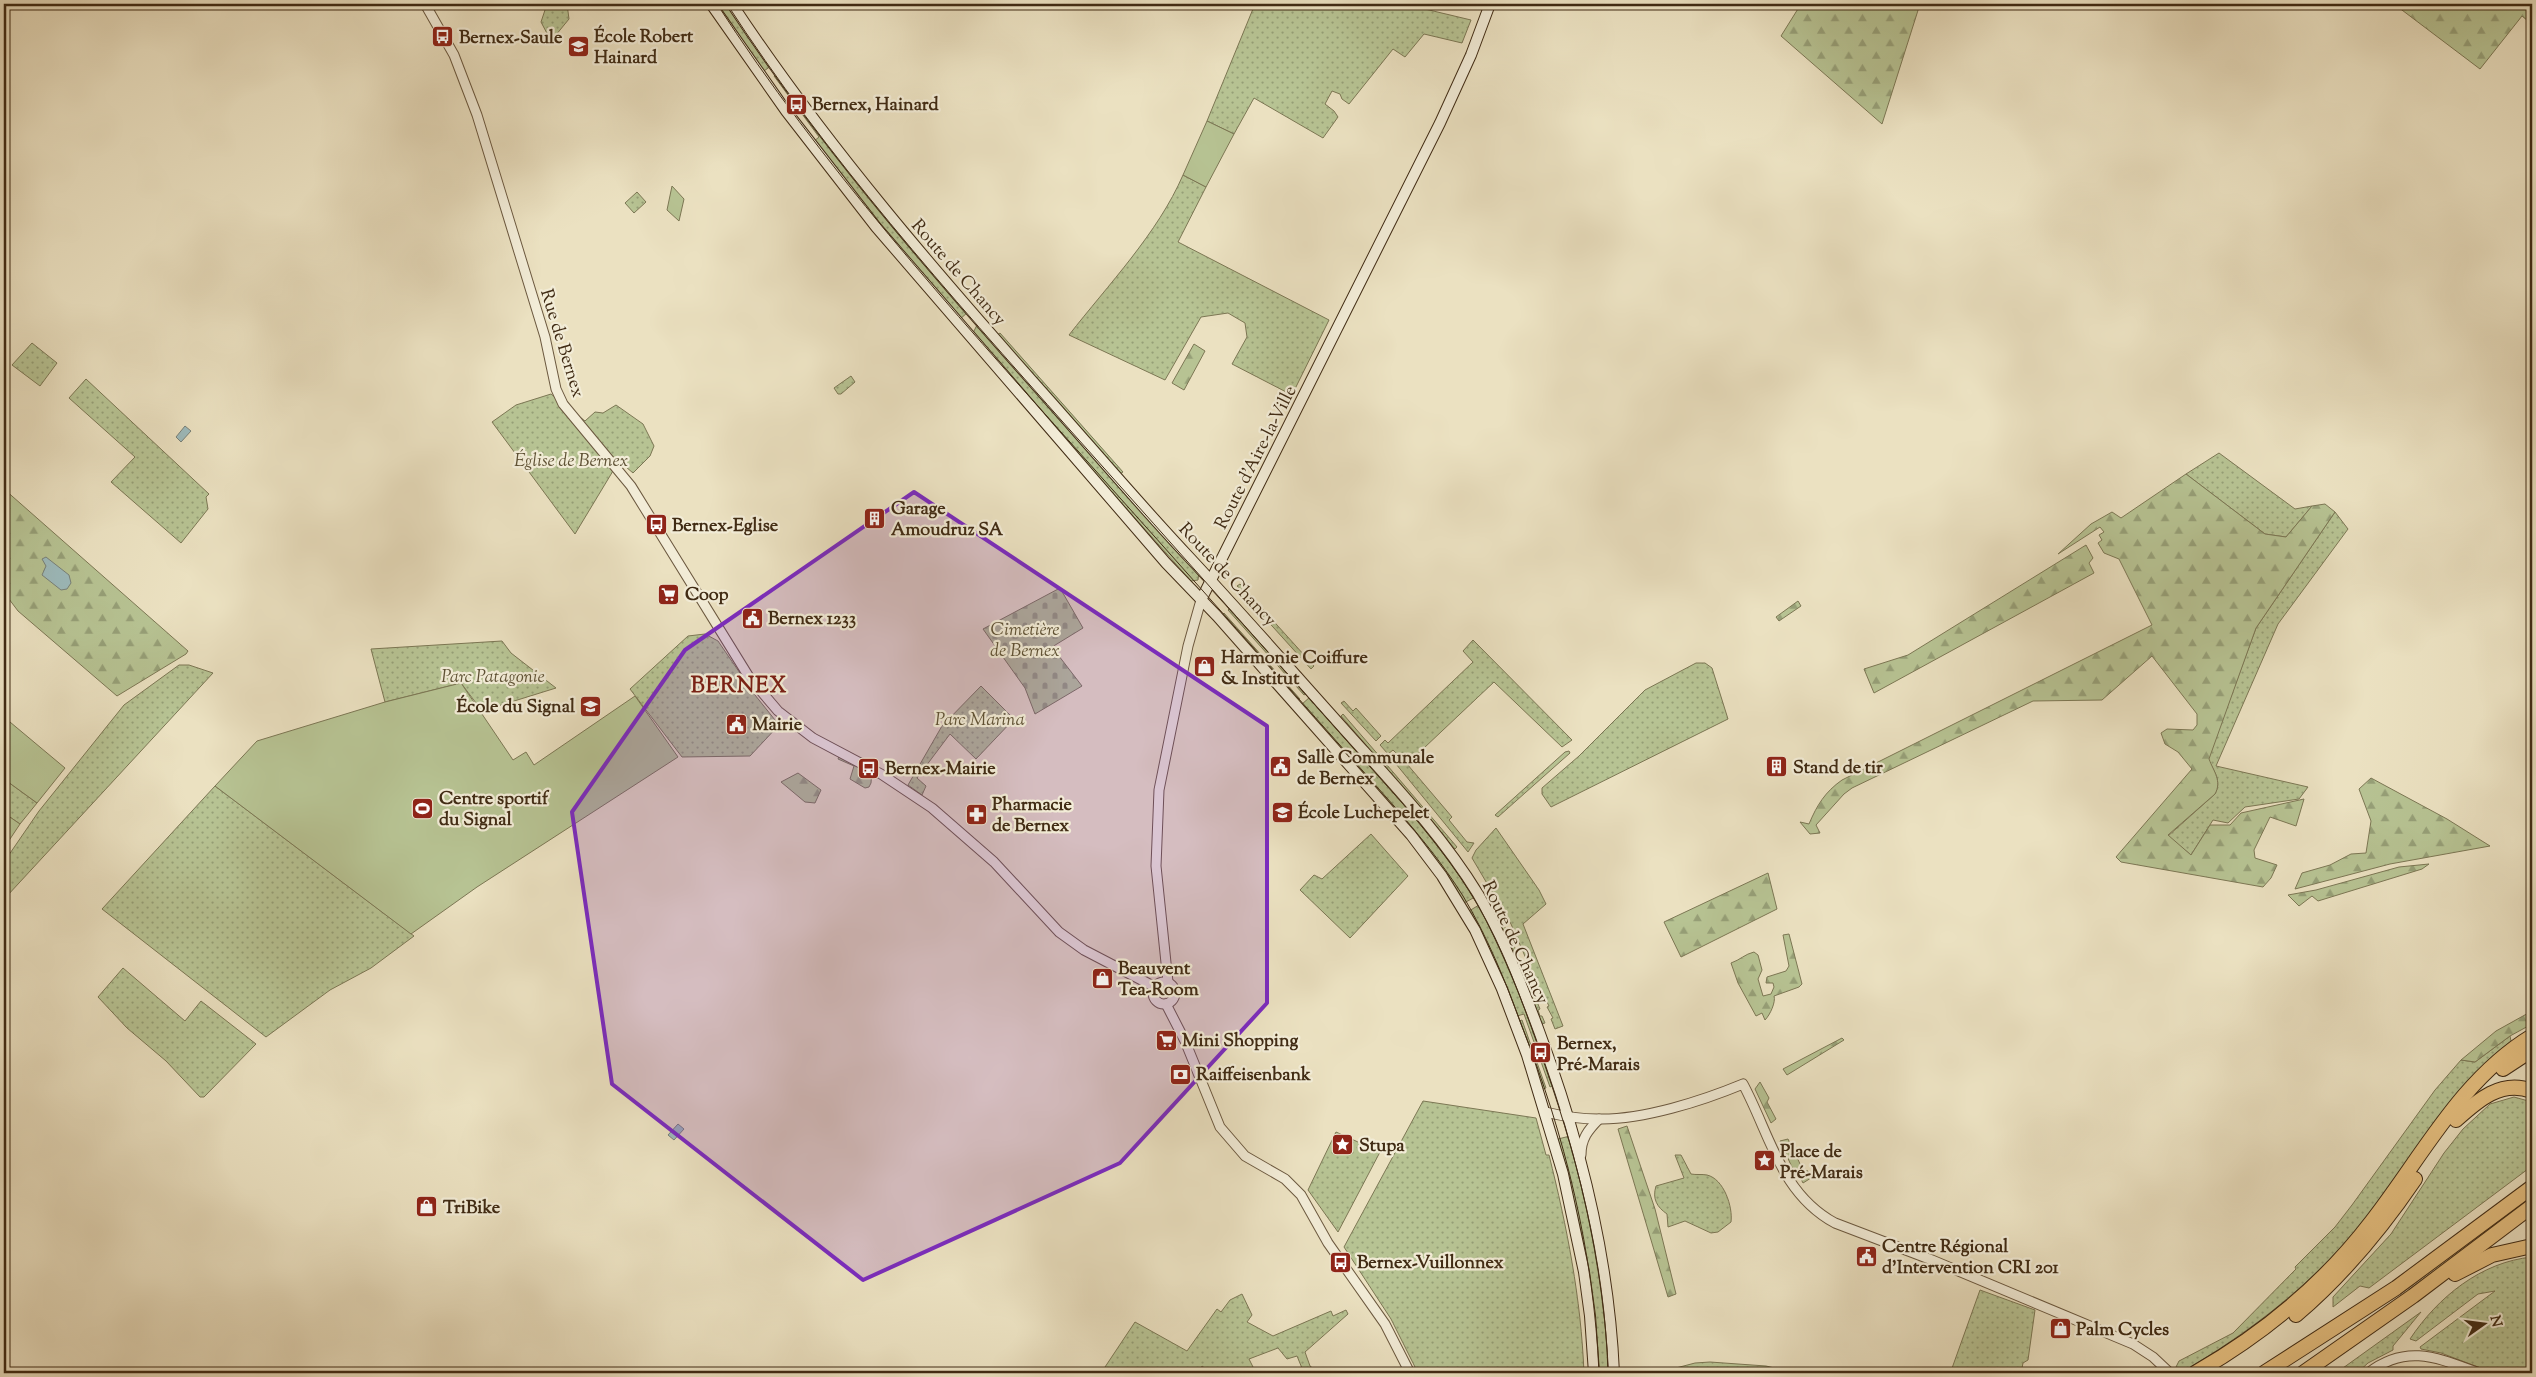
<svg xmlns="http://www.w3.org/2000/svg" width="2536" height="1377" font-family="'Sorts Mill Goudy',serif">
<defs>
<pattern id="grass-dots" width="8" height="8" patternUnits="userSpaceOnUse" patternTransform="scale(1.25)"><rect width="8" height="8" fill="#b7c393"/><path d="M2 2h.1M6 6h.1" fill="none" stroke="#969f77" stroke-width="1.8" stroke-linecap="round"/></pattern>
<pattern id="forest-firs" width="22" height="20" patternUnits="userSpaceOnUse" patternTransform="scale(1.25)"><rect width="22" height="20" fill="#b7c393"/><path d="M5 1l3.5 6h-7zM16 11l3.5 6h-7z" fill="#969f77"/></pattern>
<pattern id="cemetery-stones" width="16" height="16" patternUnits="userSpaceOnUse" patternTransform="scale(1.25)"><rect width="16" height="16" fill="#b7c393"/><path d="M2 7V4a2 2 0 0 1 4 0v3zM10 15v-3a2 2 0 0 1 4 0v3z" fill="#969f77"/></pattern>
</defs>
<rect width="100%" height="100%" fill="#ebe1c1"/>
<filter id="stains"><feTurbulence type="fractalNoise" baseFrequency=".004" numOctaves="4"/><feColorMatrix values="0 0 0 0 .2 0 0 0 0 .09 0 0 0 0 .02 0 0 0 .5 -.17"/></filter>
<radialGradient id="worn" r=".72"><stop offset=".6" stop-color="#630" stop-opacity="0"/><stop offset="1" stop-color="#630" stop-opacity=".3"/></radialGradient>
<g fill="url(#grass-dots)" stroke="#7c7754">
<polygon points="547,4 567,4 569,19 551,41 541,22"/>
<polygon points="715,4 729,4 771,66 761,73"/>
<polygon points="1255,4 1404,4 1471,20 1462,43 1424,34 1405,57 1393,49 1349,104 1342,99 1340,94 1332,91 1325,104 1334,111 1338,117 1323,138 1254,98 1234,134 1207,121"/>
<polygon points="777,74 968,312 959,320 813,142 819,137 774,76"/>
<path d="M1183,175L1206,187L1178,242L1329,320L1292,395L1232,364L1247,337L1245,323L1228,313L1201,317L1165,380L1069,335C1108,285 1158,233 1183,175Z"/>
<polygon points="637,192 646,202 634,213 625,203"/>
<polygon points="978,323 1199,572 1198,580 1191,581 972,335"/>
<polygon points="1000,333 1123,472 1120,474 997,335"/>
<polygon points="32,343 57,363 40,386 12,365"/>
<polygon points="851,376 855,382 841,394 838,394 834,388"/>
<polygon points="86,379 209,494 206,497 208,509 181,543 111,482 135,457 69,398"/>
<polygon points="551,394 585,421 595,412 603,413 616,405 643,424 654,446 650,456 633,473 619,461 575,534 492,422 516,405"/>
<polygon points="2219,453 2295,509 2312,506 2286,537 2265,534 2186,474"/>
<path d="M2335,512L2348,529L2278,624L2216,766L2308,787L2299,799L2245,807L2228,823L2213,820L2191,855L2168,836L2215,794C2222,781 2214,771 2208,759L2256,628Z"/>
<polygon points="1240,584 1314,666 1311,669 1254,606 1256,604 1246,596 1248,595 1237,586"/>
<polygon points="1231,607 1307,693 1304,695 1228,610"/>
<polygon points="1224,613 1300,699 1298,701 1222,615"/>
<polygon points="705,634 718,641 755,695 779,725 750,756 682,757 630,689 688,636"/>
<polygon points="1473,640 1572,740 1562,747 1494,682 1407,764 1452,817 1449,820 1467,842 1474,843 1468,852 1396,764 1401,758 1393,750 1388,754 1380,745 1385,740 1388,743 1473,662 1463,651"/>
<polygon points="502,641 511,653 556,688 482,711 461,683 385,702 371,649"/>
<polygon points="1696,663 1705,663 1712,668 1728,719 1551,807 1542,794 1542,788 1579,756 1645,690"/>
<polygon points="179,665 189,665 213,673 7,896 4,890 4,862 39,811 124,705"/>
<polygon points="981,686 1014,719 976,759 950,734 917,778 926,786 922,795 908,785 942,726"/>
<polygon points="1310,697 1437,841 1475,897 1464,903 1301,705"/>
<polygon points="1344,701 1353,711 1356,708 1381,736 1376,741 1341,703"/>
<polygon points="1343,714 1381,758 1379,760 1341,716"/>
<polygon points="1569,751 1570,753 1498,817 1495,815 1565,752"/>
<polygon points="1387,765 1457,847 1455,849 1385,767"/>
<polygon points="4,779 37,803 20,824 4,813"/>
<polygon points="215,786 414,936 371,968 330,990 266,1037 102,909"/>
<polygon points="1496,828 1539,890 1546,904 1523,924 1563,1026 1555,1029 1551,1019 1553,1018 1547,1007 1549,1006 1546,1000 1544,1000 1511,924 1472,858 1476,850"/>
<polygon points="1371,834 1408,876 1350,938 1300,890 1314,875 1322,879"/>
<polygon points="1479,905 1520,991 1554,1085 1550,1087 1524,1014 1517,1016 1469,911"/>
<polygon points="1495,907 1515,948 1540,1009 1538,1010 1540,1016 1542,1016 1545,1023 1542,1024 1512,947 1492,908"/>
<polygon points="123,968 185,1021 201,1001 256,1044 204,1097 200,1097 166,1061 127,1028 98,997"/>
<polygon points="1522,1020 1546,1088 1543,1089 1519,1021"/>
<path d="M2510,1036L2511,1041C2449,1089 2414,1155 2367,1216C2317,1281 2252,1331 2182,1372H2178L2175,1369L2179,1361L2233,1333L2296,1269L2295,1267L2335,1227L2352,1205L2435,1090L2461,1060L2475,1062Z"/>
<polygon points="2514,1097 2532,1102 2532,1166 2369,1288 2360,1286 2333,1307 2333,1297 2391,1234 2444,1153 2463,1129 2490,1104"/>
<path d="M1423,1101L1536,1118L1546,1155H1549C1567,1227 1581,1298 1584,1373H1418L1391,1319L1344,1247Z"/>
<polygon points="1336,1132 1380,1152 1338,1232 1308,1190"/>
<polygon points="1570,1136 1593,1231 1606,1318 1610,1373 1598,1373 1588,1272 1582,1235 1558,1139"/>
<path d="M1675,1155H1681L1691,1174C1696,1175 1702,1174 1707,1175C1724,1179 1733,1207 1731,1222L1718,1232L1711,1233L1685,1221L1668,1227L1667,1214C1657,1207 1652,1199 1656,1186L1684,1178Z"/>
<path d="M2532,1257V1373H2494L2441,1353L2421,1349L2420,1347L2495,1291L2478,1294L2416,1341L2410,1339C2438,1297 2481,1262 2532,1257Z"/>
<polygon points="1980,1290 2035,1310 2028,1360 2023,1363 2021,1373 1951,1371"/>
<polygon points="1242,1294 1252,1315 1247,1322 1273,1336 1331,1311 1333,1316 1346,1310 1348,1314 1305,1352 1310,1366 1319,1373 1304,1373 1297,1356 1287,1359 1278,1348 1249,1359 1256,1373 1211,1373 1202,1366 1198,1373 1101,1373 1135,1322 1187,1351 1217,1309 1221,1312 1230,1300"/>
<polygon points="2421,1312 2393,1346 2393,1350 2368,1363 2357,1373 2336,1373"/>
<polygon points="1710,1362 1766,1366 1795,1373 1714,1371 1657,1373 1695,1363"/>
</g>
<g fill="url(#forest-firs)" stroke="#7c7754">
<polygon points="1801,4 1920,4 1882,124 1781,36"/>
<polygon points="2394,4 2532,4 2532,17 2528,21 2522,16 2480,69"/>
<polygon points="1194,344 1205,351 1184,390 1172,383"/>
<path d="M2186,474L2265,534L2286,537L2312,506L2325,504L2335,512L2256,628L2209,759C2214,772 2222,781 2215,794L2168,835L2191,855L2210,825H2230L2241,813L2304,799L2296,826L2270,817L2254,850L2255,858L2277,865L2271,878L2263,887L2121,862L2116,857L2192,769L2178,752L2165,744L2161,733L2167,729L2193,730L2197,725V714L2152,656L2102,700L2033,701L1852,788L1844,794L1816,825L1820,833L1810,834L1800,822L1809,824C1817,805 1825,792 1842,780L2152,625L2119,559L2104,553L2098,543L2102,540L2099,535L2104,532L2100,527L2058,554L2091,524L2112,512L2121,518Z"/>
<polygon points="4,489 188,651 186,654 117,696 18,611 9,599 4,606"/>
<polygon points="2086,545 2093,558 2089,563 2094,573 1874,693 1864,669 1908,655"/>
<polygon points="1798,601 1801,606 1779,621 1776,617"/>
<polygon points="840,754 872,770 871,783 869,787 865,788 850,779 854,766 838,759"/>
<polygon points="798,773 821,790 815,803 805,802 781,782"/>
<polygon points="2371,778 2447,819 2490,846 2390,864 2295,889 2302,873 2330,865 2351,854 2366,853 2371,821 2359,789"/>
<polygon points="2429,864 2422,869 2318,901 2312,896 2299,906 2288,895 2316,890 2399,867"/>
<polygon points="1768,873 1777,909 1681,957 1664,922"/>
<path d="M1789,934L1802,984L1799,987L1774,996C1776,1002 1770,1015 1765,1020L1762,1013L1756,1016L1738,983L1731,963C1740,960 1745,954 1754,952L1758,955L1762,970L1758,979L1763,996L1771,994L1774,987L1773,983H1766L1767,977L1786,971L1789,966L1783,935Z"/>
<polygon points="2532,1011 2532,1024 2510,1036 2475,1062 2461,1060 2496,1031"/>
<polygon points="1842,1038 1844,1040 1787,1075 1783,1069"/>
<polygon points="1760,1082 1769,1098 1767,1102 1776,1119 1771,1123 1755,1089"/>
<polygon points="1627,1126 1655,1209 1676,1294 1668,1297 1618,1129"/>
<polygon points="1788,1139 1803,1170 1808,1171 1811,1178 1803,1183 1799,1175 1796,1176 1780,1141"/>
</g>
<polygon fill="url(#cemetery-stones)" stroke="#7c7754" points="1060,588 1083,628 1052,647 1082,686 1035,714 1025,688 983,629"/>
<g fill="#b7c393" stroke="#7c7754">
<polygon points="1207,121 1234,134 1206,187 1183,175"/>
<polygon points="672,186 684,199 679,221 667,210"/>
<polygon points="461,683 513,760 526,752 534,765 635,696 678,757 477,887 411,934 215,786 257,741 385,702"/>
<polygon points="4,717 65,768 37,803 4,779"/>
<polygon points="4,813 20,824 4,848"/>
</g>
<g fill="#9dbbbd" stroke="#788179">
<polygon points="185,426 191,431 181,442 176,437"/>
<polygon points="46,557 69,575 71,583 67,589 61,590 42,575 46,566 42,559"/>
<polygon points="678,1124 684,1129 674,1140 668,1135"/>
</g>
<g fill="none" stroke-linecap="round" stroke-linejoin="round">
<defs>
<g id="tertiary">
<polyline points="425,4 454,55 477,115 545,337 556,389 563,404 631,486 749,677 778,711 813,738 881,774 932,808 994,862 1059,932 1084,950 1155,987"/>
<polyline points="1168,982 1156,866 1159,790 1188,646 1201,600"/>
<circle cx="1164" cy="993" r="11"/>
<polyline points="1166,1004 1185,1041 1220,1127 1245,1156 1285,1179 1301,1195 1328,1243 1385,1324 1410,1373"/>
<path d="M1545,1112C1562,1116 1581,1119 1598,1119C1643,1120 1702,1101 1743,1084C1770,1134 1780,1193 1835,1223L1932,1260L2133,1344L2153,1357L2170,1373"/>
<path d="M1581,1155C1581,1139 1588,1130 1599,1119"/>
<path d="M2368,1373C2407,1343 2438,1358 2479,1373"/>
</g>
<g id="secondary">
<polyline points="711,4 786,111 876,227 1166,563 1217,616 1411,835 1442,876 1475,930 1502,989 1527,1055 1563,1174 1584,1272 1590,1316 1594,1373"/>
<path d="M732,4C826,146 938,275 1051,402C1097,454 1142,507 1190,558C1245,617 1298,678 1352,738C1397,788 1443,837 1478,894C1503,937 1522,985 1539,1031C1580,1141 1609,1256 1614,1373"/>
<polyline points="1201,600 1440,123 1471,55 1490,4"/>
</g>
<g id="motorway">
<polyline points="2503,1069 2532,1050"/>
<path d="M2456,1120C2477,1101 2501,1079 2532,1091"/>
<polyline points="2455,1274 2492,1255 2532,1246"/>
<path d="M2296,1315C2343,1275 2381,1229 2415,1179"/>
<path d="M2195,1373C2263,1334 2324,1284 2372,1221C2422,1157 2460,1080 2532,1036"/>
<polyline points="2264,1373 2396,1288 2532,1187"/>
<polyline points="2303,1373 2413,1296 2532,1206"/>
</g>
</defs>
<use href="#tertiary" stroke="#6b583f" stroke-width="11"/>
<use href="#secondary" stroke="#402b14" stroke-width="12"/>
<use href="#motorway" stroke="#402b14" stroke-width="16"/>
<use href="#tertiary" stroke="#f2ecd7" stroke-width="9"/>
<use href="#secondary" stroke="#f2ecd7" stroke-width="10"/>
<use href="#motorway" stroke="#e6c080" stroke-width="14"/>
<g stroke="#402b14" stroke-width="1">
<path d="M717,4C821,165 950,308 1078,451C1184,569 1289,688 1394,806C1419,835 1443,864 1463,896C1487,936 1505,980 1521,1024C1565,1135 1594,1253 1599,1373"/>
<path d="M727,4C826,157 949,294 1070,430C1181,554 1292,679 1403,804C1430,836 1456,868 1477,904C1503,948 1521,998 1538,1046C1576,1151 1605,1261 1608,1373"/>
</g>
</g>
<path fill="#7b2cbf" fill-opacity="0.2" stroke="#7b2cbf" stroke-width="4" stroke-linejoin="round" d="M914,492L1267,726V1003L1120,1163L863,1280L612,1084L572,812L685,650Z"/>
<defs>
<symbol id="bus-square" viewBox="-11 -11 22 22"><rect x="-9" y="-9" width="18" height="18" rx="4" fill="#8f2418" stroke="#f2ecd7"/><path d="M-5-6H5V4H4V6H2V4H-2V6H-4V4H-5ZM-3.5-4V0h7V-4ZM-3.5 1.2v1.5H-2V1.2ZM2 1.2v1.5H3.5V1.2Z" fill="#fff"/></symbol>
<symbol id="school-square" viewBox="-11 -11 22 22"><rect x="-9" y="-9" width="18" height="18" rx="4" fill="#8f2418" stroke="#f2ecd7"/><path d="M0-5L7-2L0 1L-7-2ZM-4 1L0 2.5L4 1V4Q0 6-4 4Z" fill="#fff"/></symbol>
<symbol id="building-square" viewBox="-11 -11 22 22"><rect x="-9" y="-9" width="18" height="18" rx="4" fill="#8f2418" stroke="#f2ecd7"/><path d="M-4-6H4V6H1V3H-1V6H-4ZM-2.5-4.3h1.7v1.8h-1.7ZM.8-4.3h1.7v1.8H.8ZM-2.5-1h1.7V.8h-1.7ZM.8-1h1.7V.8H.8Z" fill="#fff"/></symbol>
<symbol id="supermarket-square" viewBox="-11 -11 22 22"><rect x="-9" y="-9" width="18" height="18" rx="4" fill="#8f2418" stroke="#f2ecd7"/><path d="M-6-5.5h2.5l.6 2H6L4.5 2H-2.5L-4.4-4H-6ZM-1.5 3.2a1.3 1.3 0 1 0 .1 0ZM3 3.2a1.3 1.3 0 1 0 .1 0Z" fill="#fff"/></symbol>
<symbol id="civic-square" viewBox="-11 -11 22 22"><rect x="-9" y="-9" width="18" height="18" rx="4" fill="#8f2418" stroke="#f2ecd7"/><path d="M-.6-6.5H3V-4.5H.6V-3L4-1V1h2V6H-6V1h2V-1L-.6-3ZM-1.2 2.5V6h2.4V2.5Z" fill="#fff"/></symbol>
<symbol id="shop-square" viewBox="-11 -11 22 22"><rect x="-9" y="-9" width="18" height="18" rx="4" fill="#8f2418" stroke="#f2ecd7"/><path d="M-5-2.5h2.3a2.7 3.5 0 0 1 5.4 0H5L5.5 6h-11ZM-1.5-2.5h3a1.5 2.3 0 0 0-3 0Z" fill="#fff"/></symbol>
<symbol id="stadium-square" viewBox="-11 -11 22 22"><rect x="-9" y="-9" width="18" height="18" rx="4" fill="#8f2418" stroke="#f2ecd7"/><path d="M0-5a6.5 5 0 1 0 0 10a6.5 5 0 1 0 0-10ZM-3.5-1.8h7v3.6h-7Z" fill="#fff"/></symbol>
<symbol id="pharmacy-square" viewBox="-11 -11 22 22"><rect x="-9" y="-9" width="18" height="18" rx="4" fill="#8f2418" stroke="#f2ecd7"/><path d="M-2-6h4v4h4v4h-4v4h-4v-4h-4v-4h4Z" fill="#fff"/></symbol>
<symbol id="bank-square" viewBox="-11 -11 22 22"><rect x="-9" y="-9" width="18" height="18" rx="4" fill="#8f2418" stroke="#f2ecd7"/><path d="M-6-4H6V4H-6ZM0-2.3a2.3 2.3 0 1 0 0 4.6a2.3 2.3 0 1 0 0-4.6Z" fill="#fff"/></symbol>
<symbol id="sight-square" viewBox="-11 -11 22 22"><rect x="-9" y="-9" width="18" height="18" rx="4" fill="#8f2418" stroke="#f2ecd7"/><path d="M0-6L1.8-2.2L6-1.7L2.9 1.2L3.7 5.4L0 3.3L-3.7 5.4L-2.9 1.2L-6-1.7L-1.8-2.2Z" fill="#fff"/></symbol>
</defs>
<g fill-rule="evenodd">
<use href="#bus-square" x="430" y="24" width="25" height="25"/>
<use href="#school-square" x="566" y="34" width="25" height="25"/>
<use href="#bus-square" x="784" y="92" width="25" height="25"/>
<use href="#building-square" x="862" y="506" width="25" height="25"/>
<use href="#bus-square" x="644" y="512" width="25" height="25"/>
<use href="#supermarket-square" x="656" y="582" width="25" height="25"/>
<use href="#civic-square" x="740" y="606" width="25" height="25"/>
<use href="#shop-square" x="1192" y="654" width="25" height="25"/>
<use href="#school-square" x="578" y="694" width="25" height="25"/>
<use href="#civic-square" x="724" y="712" width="25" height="25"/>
<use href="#civic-square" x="1268" y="754" width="25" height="25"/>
<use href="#building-square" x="1764" y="754" width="25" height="25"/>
<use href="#bus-square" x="856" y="756" width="25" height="25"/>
<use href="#stadium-square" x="410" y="796" width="25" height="25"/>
<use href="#school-square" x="1270" y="800" width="25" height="25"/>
<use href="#pharmacy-square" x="964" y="802" width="25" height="25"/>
<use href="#shop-square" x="1090" y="966" width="25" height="25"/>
<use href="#supermarket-square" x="1154" y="1028" width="25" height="25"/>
<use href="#bus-square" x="1528" y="1040" width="25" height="25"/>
<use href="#bank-square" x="1168" y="1062" width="25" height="25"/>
<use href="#sight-square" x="1330" y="1132" width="25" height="25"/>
<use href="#sight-square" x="1752" y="1148" width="25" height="25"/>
<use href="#shop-square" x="414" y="1194" width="25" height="25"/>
<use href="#civic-square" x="1854" y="1244" width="25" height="25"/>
<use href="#bus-square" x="1328" y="1250" width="25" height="25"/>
<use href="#shop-square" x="2048" y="1316" width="25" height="25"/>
</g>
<g text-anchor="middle" stroke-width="4.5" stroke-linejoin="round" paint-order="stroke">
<g font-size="18" font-weight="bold" fill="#402b14" stroke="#f2ecd7" text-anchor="start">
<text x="594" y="42">École Robert<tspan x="594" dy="21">Hainard</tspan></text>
<text x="459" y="43">Bernex-Saule</text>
<text x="812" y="110">Bernex, Hainard</text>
<text x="891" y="514">Garage<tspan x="891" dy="21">Amoudruz SA</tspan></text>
<text x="672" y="531">Bernex-Eglise</text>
<text x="685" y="600">Coop</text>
<text x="768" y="624">Bernex 1233</text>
<text x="1221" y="663">Harmonie Coiffure<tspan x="1221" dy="21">&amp; Institut</tspan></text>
<text x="575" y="712" text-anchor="end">École du Signal</text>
<text x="752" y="730">Mairie</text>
<text x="1297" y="763">Salle Communale<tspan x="1297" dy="21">de Bernex</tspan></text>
<text x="1793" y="773">Stand de tir</text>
<text x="885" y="774">Bernex-Mairie</text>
<text x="439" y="804">Centre sportif<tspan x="439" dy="21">du Signal</tspan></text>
<text x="992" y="810">Pharmacie<tspan x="992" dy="21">de Bernex</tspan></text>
<text x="1298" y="818">École Luchepelet</text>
<text x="1118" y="974">Beauvent<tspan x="1118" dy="21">Tea-Room</tspan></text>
<text x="1182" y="1046">Mini Shopping</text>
<text x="1557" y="1049">Bernex,<tspan x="1557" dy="21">Pré-Marais</tspan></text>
<text x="1196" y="1080">Raiffeisenbank</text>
<text x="1359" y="1151">Stupa</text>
<text x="1780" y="1157">Place de<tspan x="1780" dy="21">Pré-Marais</tspan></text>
<text x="443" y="1213">TriBike</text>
<text x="1882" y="1252">Centre Régional<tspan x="1882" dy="21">d'Intervention CRI 201</tspan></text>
<text x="1357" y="1268">Bernex-Vuillonnex</text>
<text x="2076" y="1335">Palm Cycles</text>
</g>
<g font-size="18" fill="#402b14" stroke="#f2ecd7">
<text transform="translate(959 272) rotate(49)" y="6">Route de Chancy</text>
<text transform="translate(563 343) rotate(73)" y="6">Rue de Bernex</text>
<text transform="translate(1255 457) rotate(-63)" y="6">Route d'Aire-la-Ville</text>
<text transform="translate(1228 574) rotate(47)" y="6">Route de Chancy</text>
<text transform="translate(1516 942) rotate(65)" y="6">Route de Chancy</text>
</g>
<g font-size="18" font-style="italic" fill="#5e5134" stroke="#f2ecd7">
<text x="571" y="466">Église de Bernex</text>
<text x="1025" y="635">Cimetière<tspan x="1025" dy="21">de Bernex</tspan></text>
<text x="493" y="682">Parc Patagonie</text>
<text x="980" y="725">Parc Marina</text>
</g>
<g font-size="22" font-weight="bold" letter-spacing="1" fill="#7a1f14" stroke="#f2ecd7">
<text x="739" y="692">BERNEX</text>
</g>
</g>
<rect width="2536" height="1377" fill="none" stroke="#ebe1c1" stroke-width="20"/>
<rect x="5" y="5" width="2526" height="1367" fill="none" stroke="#402b14" stroke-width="2.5"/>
<rect x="10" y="10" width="2516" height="1357" fill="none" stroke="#402b14"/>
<g transform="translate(2484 1324) rotate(76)" stroke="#f2ecd7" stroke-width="4" paint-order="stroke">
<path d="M0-4L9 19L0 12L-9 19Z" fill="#402b14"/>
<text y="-8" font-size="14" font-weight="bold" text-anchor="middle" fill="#402b14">N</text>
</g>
<rect width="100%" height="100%" filter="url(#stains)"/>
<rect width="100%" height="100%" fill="url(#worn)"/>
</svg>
